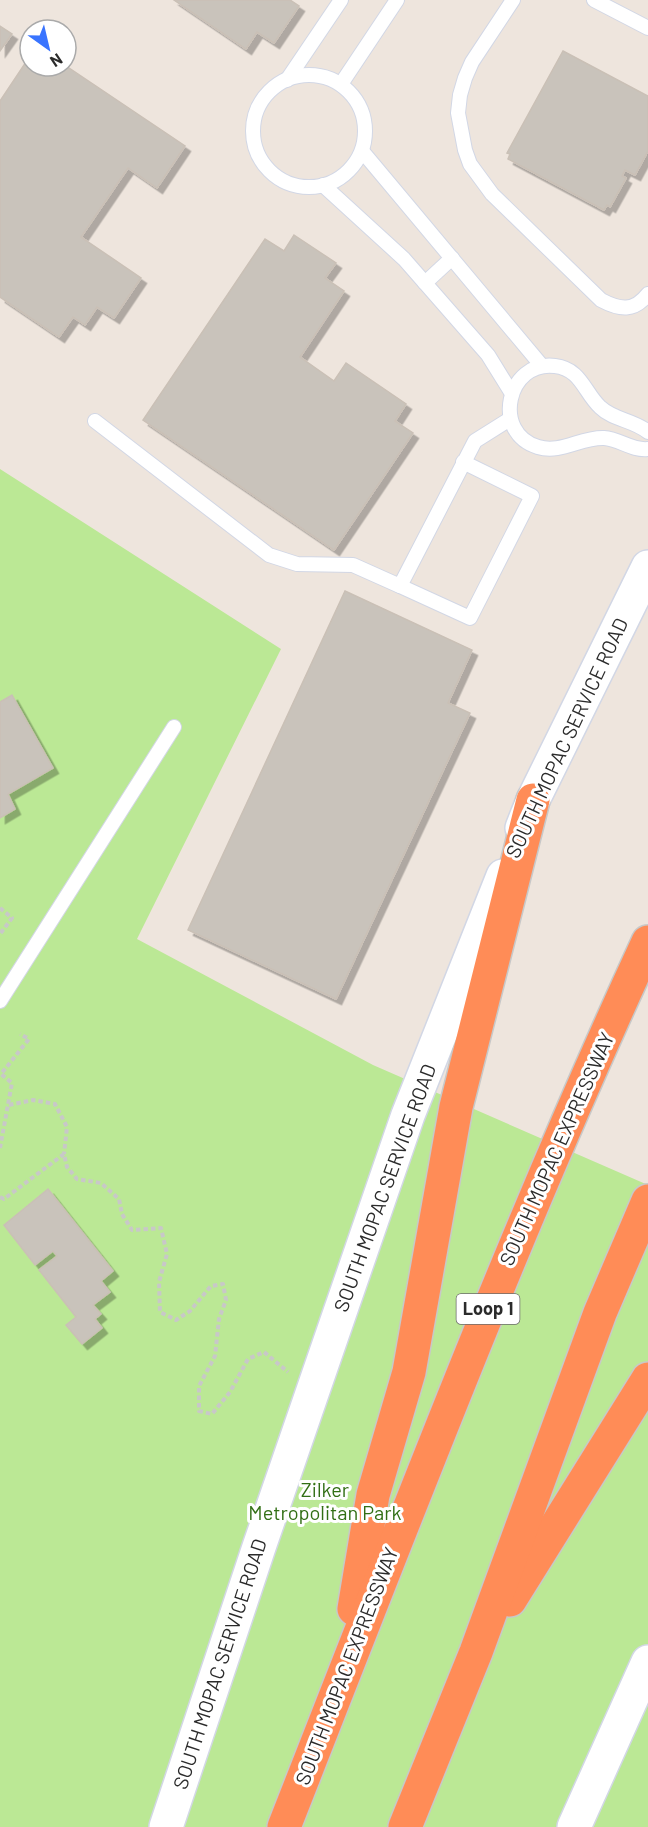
<svg xmlns="http://www.w3.org/2000/svg" width="648" height="1827" font-family="Barlow,sans-serif">
<defs>
<filter id="shadow"><feDropShadow dx="5.5" dy="5.5" stdDeviation="0" flood-color="#0004"/></filter>
</defs>
<rect width="100%" height="100%" fill="#eee5dd"/>
<polygon fill="#bbe895" points="0,469 281,649 137,939 373,1065 648,1185 648,1827 0,1827"/>
<g fill="#c9c3bb" stroke="#cac0b6" stroke-width="1.5" filter="url(#shadow)">
<polygon points="174,0 290,0 299,6 274,43 257,32 246,49"/>
<polygon points="0,26 12,34 0,51"/>
<polygon points="563,51 648,96 648,151 635,175 625,170 622,176 626,178 610,207 607,205 604,210 508,159 510,154 507,153"/>
<polygon points="30,56 30,66 66,66 185,146 157,188 128,168 81,237 141,278 114,318 97,307 85,325 73,317 59,337 0,297 0,101"/>
<polygon points="294,235 336,263 325,278 344,291 300,357 334,381 346,363 406,404 395,421 413,433 334,550 143,420 265,239 284,251"/>
<polygon points="345,591 472,650 448,703 470,713 336,999 188,930"/>
<polygon points="12,695 53,768 8,794 15,809 0,818 0,702"/>
<polygon points="48,1189 113,1271 101,1281 110,1292 93,1305 101,1314 95,1319 102,1328 82,1344 66,1325 76,1317 39,1270 57,1256 53,1251 35,1265 4,1225"/>
</g>
<g fill="none" stroke-linecap="round" stroke-linejoin="round">
<defs>
<g id="lane">
<path d="M513,0L472,62L465,78L460,95L458,113L465,150L470,164L492,194L601,300C620,310 634,312 648,294"/>
<polyline points="594,0 648,28"/>
<circle cx="309" cy="131" r="56"/>
<polyline points="287,80 341,0"/>
<polyline points="341,84 397,0"/>
<polyline points="362,151 542,366"/>
<polyline points="323,185 404,259 488,355 511,392"/>
<polyline points="425,283 452,258"/>
<polyline points="95,421 269,555 297,564 353,565 400,586 475,441 510,419"/>
<path d="M648,432C634,420 613,420 600,407C584,392 581,369 555,366C507,360 491,433 538,447C561,454 581,437 604,438C620,439 632,451 648,449"/>
<polyline points="400,586 470,618 532,496 463,462"/>
<polyline points="0,1001 174,727"/>
</g>
<g id="secondary">
<polyline points="522,828 533,800 648,567"/>
<polyline points="166,1827 259,1547 408,1115 503,876"/>
<polyline points="574,1827 648,1662"/>
</g>
<g id="highway">
<polyline points="510,1600 648,1379"/>
<polyline points="354,1609 373,1495 409,1372 456,1107 533,800"/>
<path d="M284,1827C401,1530 514,1232 648,942"/>
<polyline points="405,1827 476,1652 600,1313 648,1201"/>
</g>
</defs>
<use href="#lane" stroke="#d2d7e5" stroke-width="16"/>
<use href="#secondary" stroke="#d2d7e5" stroke-width="36"/>
<use href="#highway" stroke="#c8c8c8" stroke-width="36"/>
<g stroke="#c8c8c8" stroke-width="4" stroke-dasharray="4.5 3" stroke-linecap="butt">
<polyline points="0,908 12,918 0,934"/>
<polyline points="9,1105 33,1100 55,1104 67,1127 64,1154"/>
<polyline points="0,1148 12,1083 1,1074 29,1039 20,1034"/>
<polyline points="0,1197 4,1199 64,1154 67,1167 77,1179 101,1183 119,1199 122,1214 132,1230 161,1228 167,1254 159,1282 160,1312 176,1320 190,1311 211,1286 223,1284 226,1300 219,1319 215,1356 199,1386 199,1411 212,1414 230,1392 248,1359 264,1352 288,1372"/>
</g>
<use href="#lane" stroke="#fff" stroke-width="14"/>
<use href="#secondary" stroke="#fff" stroke-width="33"/>
<use href="#highway" stroke="#ff8c57" stroke-width="33"/>
</g>
<g text-anchor="middle" stroke-width="6" stroke-linejoin="round" paint-order="stroke">
<rect fill="#fff" stroke="#6b6b6b" stroke-width="1.5" x="456.5" y="1294" width="63" height="30" rx="4.5"/>
<g font-size="18" font-weight="bold" fill="#2b2b2b">
<text x="488" y="1315">Loop 1</text>
</g>
<g font-size="20" fill="#2b2b2b" stroke="#fff">
<text transform="translate(567 738) rotate(-65)" y="7">SOUTH MOPAC SERVICE ROAD</text>
<text transform="translate(557 1149) rotate(-66)" y="7">SOUTH MOPAC EXPRESSWAY</text>
<text transform="translate(385 1188) rotate(-70)" y="7">SOUTH MOPAC SERVICE ROAD</text>
<text transform="translate(220 1664) rotate(-72)" y="7">SOUTH MOPAC SERVICE ROAD</text>
<text transform="translate(347 1666) rotate(-69)" y="7">SOUTH MOPAC EXPRESSWAY</text>
</g>
<g font-size="20" fill="#326f15" stroke="#fff">
<text x="325" y="1497">Zilker<tspan x="325" dy="23">Metropolitan Park</tspan></text>
</g>
</g>
<g transform="translate(48 48) rotate(146)"><circle r="28" fill="#ffffff" stroke="#aaaaaa" stroke-width="1.5"/>
<path d="M0-4.5L10 22L0 15L-10 22Z" fill="#3974ff"/>
<text y="-9" font-size="16" font-weight="bold" text-anchor="middle" fill="#2b2b2b">N</text>
</g>
</svg>
